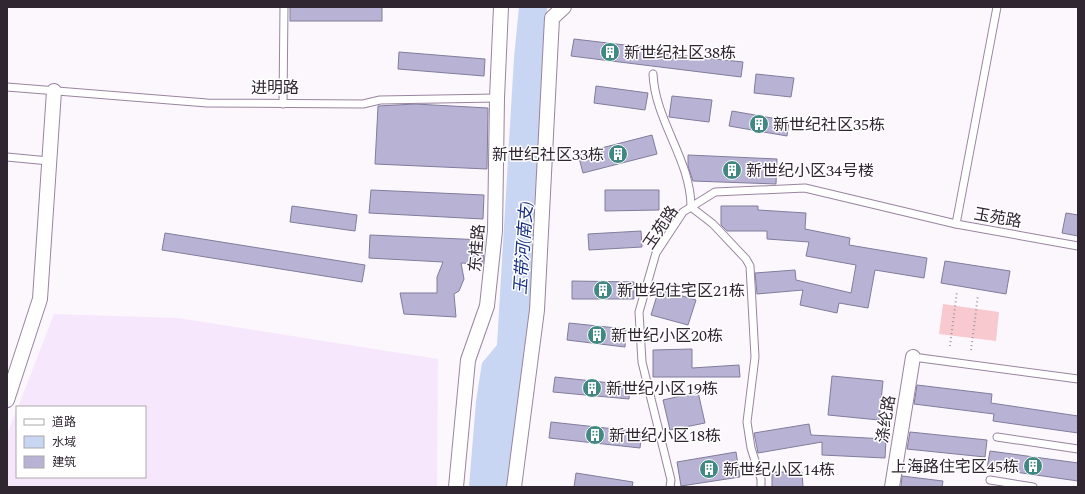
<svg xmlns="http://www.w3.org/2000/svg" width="1085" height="494" font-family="Spectral,'Noto Sans SC',serif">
<rect width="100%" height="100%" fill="#fbf7fd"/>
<polygon fill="#f7e7fc" points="54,314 178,318 438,359 437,487 7,487 7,434 17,409 17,477 145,477 145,407 18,407"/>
<polygon fill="#f8c9cf" points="943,304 999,312 996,341 939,334"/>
<polygon fill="#c8d5f3" points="519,7 547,7 537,277 507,487 469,487 476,401 482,363 497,345 514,58"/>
<g fill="#b8b3d4" stroke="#817c9b">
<rect x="290" y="7" width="92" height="14"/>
<polygon points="574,39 650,48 649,52 743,62 741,77 571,56"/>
<polygon points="399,52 485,59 484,76 398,69"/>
<polygon points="756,74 794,78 791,97 754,93"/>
<polygon points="596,86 648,93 645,110 594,103"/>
<polygon points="672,96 712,100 709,122 669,117"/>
<polygon points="415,104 488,108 487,169 375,164 378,106"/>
<polygon points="732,111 789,121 787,136 729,126"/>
<polygon points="652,135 657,154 583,173 578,154"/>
<polygon points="688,155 777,159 776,184 693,181 688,166"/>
<polygon points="371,190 484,195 483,219 369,213"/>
<polygon points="605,190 659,190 659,210 605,211"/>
<polygon points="292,206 357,215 355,231 290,222"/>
<polygon points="721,206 758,206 758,210 806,213 805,229 850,238 849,245 927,258 924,278 875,270 868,308 839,303 837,313 800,305 803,290 757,294 755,273 795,270 796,280 851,293 856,265 806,256 809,242 767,239 767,231 727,231 721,225"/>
<polygon points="1066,213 1078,215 1078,236 1062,233"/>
<polygon points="641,231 642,247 589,250 588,234"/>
<polygon points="165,233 365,265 362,282 162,250"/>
<polygon points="370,235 484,240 483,264 461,263 464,279 459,291 454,294 456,317 404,314 400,293 437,293 437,277 443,262 369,258"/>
<polygon points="945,261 1010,271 1006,294 941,283"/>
<polygon points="572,281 634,282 634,299 572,299"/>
<polygon points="659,289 696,300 688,325 651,315"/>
<polygon points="569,323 626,329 625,347 567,340"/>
<polygon points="692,349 692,368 739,365 740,377 653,377 653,350"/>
<polygon points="832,376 883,381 879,420 828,415"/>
<polygon points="555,377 630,385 629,399 553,392"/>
<polygon points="917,385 992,394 991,403 1078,416 1078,433 993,421 994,414 914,404"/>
<polygon points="698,392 705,423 670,430 663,400"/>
<polygon points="551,422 642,432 640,448 549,438"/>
<polygon points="809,424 811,435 886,439 885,458 822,455 822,442 758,453 754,433"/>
<polygon points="910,432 987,440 985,457 907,449"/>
<polygon points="990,451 1078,463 1078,481 987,468"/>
<polygon points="736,452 740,477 681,486 677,462"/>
<polygon points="772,472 802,472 803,487 772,487"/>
<polygon points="576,473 633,482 632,487 574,487"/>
<polygon points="902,476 943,481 942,487 901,487"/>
</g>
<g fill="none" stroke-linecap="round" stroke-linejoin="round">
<defs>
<g id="service">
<path d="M653,74C655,121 691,160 691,207L713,224L746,259L750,266L755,357L747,422L751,448L761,479V487"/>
<polyline points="7,87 207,103 363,104 380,100 497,98"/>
<polyline points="283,104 284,7"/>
<polyline points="7,157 49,161"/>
<polyline points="956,224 997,7"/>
<polyline points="913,357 1078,379"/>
<polyline points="997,437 1078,449"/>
<polyline points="990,480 1033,487"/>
<polyline points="670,487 671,480 642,362 639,312 656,253 683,212 715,192 805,188 956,224 1078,246"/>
</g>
<g id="minor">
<polyline points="7,400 40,299 54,91"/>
<polyline points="456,487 468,360 487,306 495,231 497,98 501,7"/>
<polyline points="514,487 537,310 552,18 564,7"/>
<polyline points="892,487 913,357"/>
</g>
</defs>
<use href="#service" stroke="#99849f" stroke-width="9"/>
<use href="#minor" stroke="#99849f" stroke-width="16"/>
<g stroke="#9d969f" stroke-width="2" stroke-dasharray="1 3" stroke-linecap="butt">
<polyline points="950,346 957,291"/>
<polyline points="971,350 978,295"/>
</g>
<use href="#service" stroke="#fff" stroke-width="7"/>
<use href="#minor" stroke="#fff" stroke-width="14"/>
</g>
<defs>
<symbol id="building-disc" viewBox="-11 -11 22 22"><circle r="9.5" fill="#418882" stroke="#fff"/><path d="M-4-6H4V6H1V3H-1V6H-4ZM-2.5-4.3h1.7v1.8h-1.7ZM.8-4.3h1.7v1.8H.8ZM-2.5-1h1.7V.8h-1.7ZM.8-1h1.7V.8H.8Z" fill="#fff"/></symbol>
</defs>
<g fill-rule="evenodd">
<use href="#building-disc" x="599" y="41" width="22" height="22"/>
<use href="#building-disc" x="748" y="113" width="22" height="22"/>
<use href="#building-disc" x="607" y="143" width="22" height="22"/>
<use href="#building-disc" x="721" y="159" width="22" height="22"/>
<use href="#building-disc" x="592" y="279" width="22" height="22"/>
<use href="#building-disc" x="586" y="324" width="22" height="22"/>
<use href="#building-disc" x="581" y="377" width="22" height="22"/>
<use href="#building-disc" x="584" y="424" width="22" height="22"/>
<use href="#building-disc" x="1022" y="455" width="22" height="22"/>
<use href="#building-disc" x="698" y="458" width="22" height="22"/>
</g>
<g text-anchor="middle" stroke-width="3" stroke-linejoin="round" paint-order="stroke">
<g font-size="16" fill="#2f2631" stroke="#fff" text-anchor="start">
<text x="624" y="58">新世纪社区38栋</text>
<text x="773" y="130">新世纪社区35栋</text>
<text x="604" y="160" text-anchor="end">新世纪社区33栋</text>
<text x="746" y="176">新世纪小区34号楼</text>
<text x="617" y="296">新世纪住宅区21栋</text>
<text x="611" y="341">新世纪小区20栋</text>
<text x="606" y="394">新世纪小区19栋</text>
<text x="609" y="441">新世纪小区18栋</text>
<text x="1019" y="472" text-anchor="end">上海路住宅区45栋</text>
<text x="723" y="475">新世纪小区14栋</text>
</g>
<g font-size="16" fill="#2f2631" stroke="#fff">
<text x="275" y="93">进明路</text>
<text transform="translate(998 217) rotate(10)" y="6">玉苑路</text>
<text transform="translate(660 227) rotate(-56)" y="6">玉苑路</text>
<text transform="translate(476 248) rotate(-85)" y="6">东桂路</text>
<text transform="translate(885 419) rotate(-81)" y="6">涤纶路</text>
</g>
<g font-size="17" font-style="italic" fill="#193183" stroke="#fff">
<text transform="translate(523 248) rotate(-86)" y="6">玉带河(南支)</text>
</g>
</g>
<rect width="1085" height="494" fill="none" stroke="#2f2631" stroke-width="16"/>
<rect x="16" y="406" width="130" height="72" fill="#ffffff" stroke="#aca8ad"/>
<rect x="24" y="419" width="20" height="6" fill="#ffffff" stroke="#aca8ad"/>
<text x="52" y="426" font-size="12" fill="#2f2631">道路</text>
<rect x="24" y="436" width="20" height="12" fill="#c8d5f3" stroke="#aca8ad"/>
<text x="52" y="446" font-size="12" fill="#2f2631">水域</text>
<rect x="24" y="456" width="20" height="12" fill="#b8b3d4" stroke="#aca8ad"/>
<text x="52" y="466" font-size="12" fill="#2f2631">建筑</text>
</svg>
